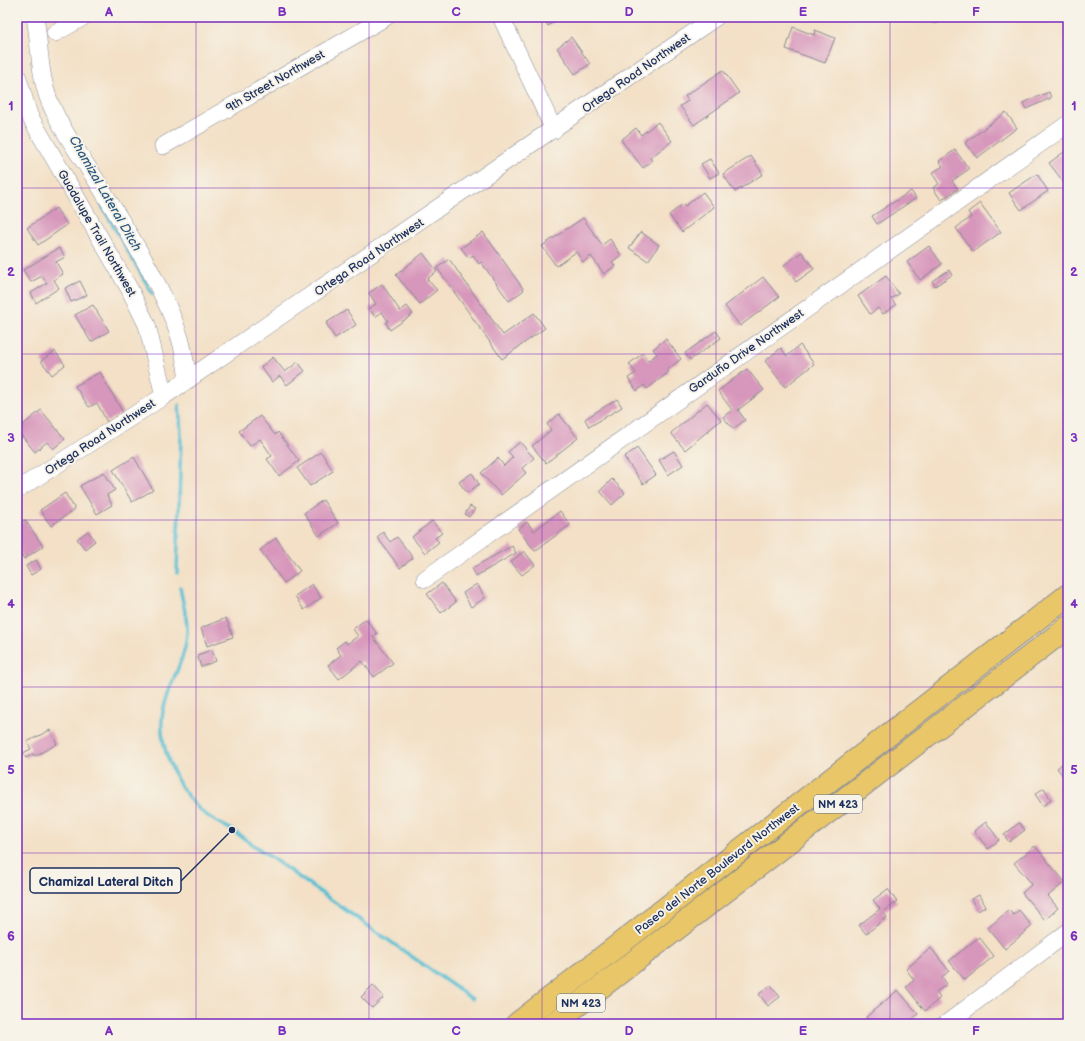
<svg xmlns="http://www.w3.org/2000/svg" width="1085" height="1041" font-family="'Balsamiq Sans',sans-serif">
<rect width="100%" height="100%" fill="#f7f3e8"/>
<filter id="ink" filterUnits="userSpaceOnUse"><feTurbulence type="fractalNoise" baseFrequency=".025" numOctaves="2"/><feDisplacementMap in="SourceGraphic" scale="8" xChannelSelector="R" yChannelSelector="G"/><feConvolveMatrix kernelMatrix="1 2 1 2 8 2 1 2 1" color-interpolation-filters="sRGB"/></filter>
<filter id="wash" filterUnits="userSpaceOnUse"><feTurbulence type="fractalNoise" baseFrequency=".012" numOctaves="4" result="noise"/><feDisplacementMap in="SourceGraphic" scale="16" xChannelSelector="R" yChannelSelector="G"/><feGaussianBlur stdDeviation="0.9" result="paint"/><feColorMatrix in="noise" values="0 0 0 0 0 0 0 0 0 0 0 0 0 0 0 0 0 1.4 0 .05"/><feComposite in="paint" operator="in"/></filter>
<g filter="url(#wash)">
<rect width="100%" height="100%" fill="#f3e0c6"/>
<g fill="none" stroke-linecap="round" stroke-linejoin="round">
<g stroke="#55bed3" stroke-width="3.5">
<polyline points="102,206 152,293"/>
<polyline points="177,573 181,434 179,405"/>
<path d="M180,587C182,601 188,618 187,632C186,659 170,681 164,707C155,740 175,786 199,809C208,818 221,824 232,830L472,999"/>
</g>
</g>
<g id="blocks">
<g fill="#d796bb">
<polygon points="542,17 560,17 548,26"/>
<polygon points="647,17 656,17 650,21"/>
<polygon points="931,17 947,17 936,24"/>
<polygon points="793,27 814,35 815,30 835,38 825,63 786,49"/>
<polygon points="571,37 590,64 575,74 557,48"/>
<polygon points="723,70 739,93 694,125 680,106 688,101 685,96"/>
<polygon points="1049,92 1051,98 1026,109 1023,103"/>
<polygon points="1006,112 1017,128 977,158 965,143"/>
<polygon points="658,122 672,141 650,158 652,161 643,168 621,140 636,128 641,135"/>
<polygon points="1068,149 1068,188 1049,163"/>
<polygon points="955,150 969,169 952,181 958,189 941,200 933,188 939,184 932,173 943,166 939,161"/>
<polygon points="751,156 763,174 735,192 723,174"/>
<polygon points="710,159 719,173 710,178 701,164"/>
<polygon points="17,173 23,183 17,187"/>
<polygon points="1037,174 1048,191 1021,210 1009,193"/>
<polygon points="911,191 916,198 877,224 872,216"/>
<polygon points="703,192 714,207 682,232 669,215 683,204 685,206"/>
<polygon points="980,203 1001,232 973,252 956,228 971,217 968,212"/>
<polygon points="56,208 67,225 38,245 27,228"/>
<polygon points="583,218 602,245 610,239 621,255 612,262 615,266 604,274 591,256 583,262 576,252 556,266 542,246"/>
<polygon points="483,232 524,290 509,301 481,262 479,264 473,255 469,258 461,248"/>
<polygon points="641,232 659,245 648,261 629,248"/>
<polygon points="929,246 942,264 920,280 907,262"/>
<polygon points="59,248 65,257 56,262 63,274 54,280 59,288 36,303 31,293 47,283 42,276 31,282 23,270"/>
<polygon points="802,252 814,269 796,282 784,265"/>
<polygon points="423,253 437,271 427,279 437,290 420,304 396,275"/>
<polygon points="449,259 503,335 534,313 545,328 502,359 437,268"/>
<polygon points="949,270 952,275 935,286 932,281"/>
<polygon points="886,276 899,294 891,299 896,305 883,314 878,308 870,314 858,296"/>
<polygon points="763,277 779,297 740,326 725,306"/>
<polygon points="80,281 87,295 71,302 65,288"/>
<polygon points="382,284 400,311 407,306 413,314 390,330 386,323 388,321 382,312 375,317 369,308 376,304 369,293"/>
<polygon points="93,305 109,331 91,342 75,315"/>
<polygon points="347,310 356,325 335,338 326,323"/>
<polygon points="716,331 721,338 690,360 685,353"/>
<polygon points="666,339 681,359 667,370 669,372 647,389 644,385 637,391 628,378 636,373 629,364 643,353 648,361 657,354 653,349"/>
<polygon points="800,345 814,364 785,387 765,361 781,348 787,356"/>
<polygon points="55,351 65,365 52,375 41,361"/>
<polygon points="273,357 285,372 298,362 305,371 287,385 280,376 272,382 261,367"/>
<polygon points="747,369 764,390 738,410 745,420 733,429 723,417 732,410 718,391"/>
<polygon points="100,372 123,413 107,422 97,403 89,407 75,386"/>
<polygon points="617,399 622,407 589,427 585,419"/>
<polygon points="707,403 721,420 685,450 671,433"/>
<polygon points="41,410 65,439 53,449 47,442 35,452 17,430"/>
<polygon points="559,414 578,438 546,463 532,446 551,430 547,424"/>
<polygon points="260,416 275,435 278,432 299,461 279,476 267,459 272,456 260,439 250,446 239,431"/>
<polygon points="520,442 534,458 522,468 526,473 501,495 481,473 498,458 504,466 513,457 508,452"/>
<polygon points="637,448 656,475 643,484 624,457"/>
<polygon points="674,451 683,465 668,475 659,460"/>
<polygon points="321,452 333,471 310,486 297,468"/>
<polygon points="134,457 153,490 132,502 113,470"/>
<polygon points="104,472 115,490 107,495 112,505 97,514 80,486"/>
<polygon points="472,473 479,484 467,493 459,482"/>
<polygon points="612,479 625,493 612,505 600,491"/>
<polygon points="65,493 75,509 51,526 40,510"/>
<polygon points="323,500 338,523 319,536 304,513"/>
<polygon points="470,506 475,509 469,517 465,514"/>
<polygon points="560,511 570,525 535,551 518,529 527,522 534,531"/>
<polygon points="25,520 43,546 24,559 17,548 17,525"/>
<polygon points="432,521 442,533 435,538 439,542 425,553 412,537"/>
<polygon points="88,531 95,541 85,549 77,539"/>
<polygon points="383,532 390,542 397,537 413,558 400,568 377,537"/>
<polygon points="276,538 300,571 284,583 260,550"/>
<polygon points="512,546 516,553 476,576 472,568"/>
<polygon points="524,551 535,565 522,575 511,562"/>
<polygon points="36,560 41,569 31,575 26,566"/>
<polygon points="442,583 456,602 441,613 427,594"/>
<polygon points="312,584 321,598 304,610 295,596"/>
<polygon points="477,584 485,598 471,607 463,593"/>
<polygon points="226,618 233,637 207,646 201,628"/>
<polygon points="366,619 377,634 373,637 393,663 374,677 362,661 339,679 328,665 341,655 336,648 345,641 347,644 358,636 353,629"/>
<polygon points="212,650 216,661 201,667 197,655"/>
<polygon points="50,730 57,744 35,756 33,754 26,758 23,753 31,749 27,742"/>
<polygon points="1068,759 1068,783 1057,768"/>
<polygon points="1044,788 1051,800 1043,806 1035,794"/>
<polygon points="986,822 999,840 988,849 974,831"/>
<polygon points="1019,823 1025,830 1009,842 1004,835"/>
<polygon points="1035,846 1065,882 1048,896 1058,908 1045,920 1022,893 1032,884 1014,863"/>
<polygon points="888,889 897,902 883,912 887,917 866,934 859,925 880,909 873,900"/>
<polygon points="979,895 985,907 978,911 971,899"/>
<polygon points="1009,910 1013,915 1019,910 1032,926 1005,949 988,928"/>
<polygon points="979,937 994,956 965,980 949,961"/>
<polygon points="931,948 949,971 942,977 947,984 936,992 940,998 925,1011 906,987 914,980 906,969"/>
<polygon points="373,985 384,997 372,1008 361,997"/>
<polygon points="771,985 780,997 768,1006 759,994"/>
<polygon points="898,990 918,1014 907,1024 872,1024 866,1017"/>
</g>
</g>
</g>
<g filter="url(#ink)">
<use href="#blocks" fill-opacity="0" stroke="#878892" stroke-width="1"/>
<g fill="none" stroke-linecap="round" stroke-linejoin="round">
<defs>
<g id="minor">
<path d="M35,17C40,45 39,74 49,100C61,130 81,156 98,183C127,231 163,285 180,338C184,351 186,366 188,380"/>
<polyline points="501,17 554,130"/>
<polyline points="55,33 83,17"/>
<polyline points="17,75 29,115 130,290 147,325 164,396"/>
<polyline points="163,146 386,17"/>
<polyline points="17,490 164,396 716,17"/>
<polyline points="425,579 1068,124"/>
<polyline points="946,1024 1068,932"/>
</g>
<g id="highway">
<polyline points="517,1024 1068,595"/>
<polyline points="553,1024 1068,627"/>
</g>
</defs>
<use href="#minor" stroke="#878892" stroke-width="18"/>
<use href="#highway" stroke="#878892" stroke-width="24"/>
<use href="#minor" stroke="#fff" stroke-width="17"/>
<use href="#highway" stroke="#e9c769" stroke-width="22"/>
</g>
</g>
<path fill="none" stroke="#7b2cbf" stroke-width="1" stroke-opacity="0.55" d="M196,17V1024M369,17V1024M542,17V1024M716,17V1024M890,17V1024M17,188H1068M17,354H1068M17,520H1068M17,687H1068M17,853H1068"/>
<g text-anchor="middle" stroke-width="4" stroke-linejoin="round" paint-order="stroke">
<g fill="#f7f3e8" stroke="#5d6a87" stroke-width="1">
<rect x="814" y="795" width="48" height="18" rx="3"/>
<rect x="557" y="994" width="48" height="18" rx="3"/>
</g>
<g font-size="11" font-weight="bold" fill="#1b2f5e">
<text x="838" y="808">NM 423</text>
<text x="581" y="1007">NM 423</text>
</g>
<g font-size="12" fill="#1b2f5e" stroke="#f7f3e8">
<text transform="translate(636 73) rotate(-35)" y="4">Ortega Road Northwest</text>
<text transform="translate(275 81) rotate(-30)" y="4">9th Street Northwest</text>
<text transform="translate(97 233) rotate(60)" y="4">Guadalupe Trail Northwest</text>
<text transform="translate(369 257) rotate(-34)" y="4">Ortega Road Northwest</text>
<text transform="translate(746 351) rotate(-35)" y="4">Garduño Drive Northwest</text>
<text transform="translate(100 437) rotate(-33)" y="4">Ortega Road Northwest</text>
<text transform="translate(717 869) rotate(-38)" y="4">Paseo del Norte Boulevard Northwest</text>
</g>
<g font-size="13" font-style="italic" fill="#2c5a81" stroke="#f7f3e8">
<text transform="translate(106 193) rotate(60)" y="5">Chamizal Lateral Ditch</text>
</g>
</g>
<path fill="none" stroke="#1b2f5e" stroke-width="1.5" d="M232 830L181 881"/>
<circle fill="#1b2f5e" stroke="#f7f3e8" stroke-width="1.5" cx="232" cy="830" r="4"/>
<rect fill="#f7f3e8" stroke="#1b2f5e" stroke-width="1.5" x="30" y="868" width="151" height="25" rx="4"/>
<g font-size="13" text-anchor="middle" font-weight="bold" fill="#1b2f5e">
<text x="106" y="886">Chamizal Lateral Ditch</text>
</g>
<rect width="1085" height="1041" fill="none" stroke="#f7f3e8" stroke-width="44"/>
<rect x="22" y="22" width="1041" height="997" fill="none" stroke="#7b2cbf" stroke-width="1.5"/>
<g font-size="13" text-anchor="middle" font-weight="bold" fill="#7b2cbf">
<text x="109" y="16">A</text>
<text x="282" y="16">B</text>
<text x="456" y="16">C</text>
<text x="629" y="16">D</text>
<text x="803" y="16">E</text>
<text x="976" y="16">F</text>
<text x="11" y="110">1</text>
<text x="1074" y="110">1</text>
<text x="11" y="276">2</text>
<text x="1074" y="276">2</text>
<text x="11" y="442">3</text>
<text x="1074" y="442">3</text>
<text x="11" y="608">4</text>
<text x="1074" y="608">4</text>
<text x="11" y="774">5</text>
<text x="1074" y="774">5</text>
<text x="11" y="940">6</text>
<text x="1074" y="940">6</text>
<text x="109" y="1035">A</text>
<text x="282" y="1035">B</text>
<text x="456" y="1035">C</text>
<text x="629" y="1035">D</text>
<text x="803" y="1035">E</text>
<text x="976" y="1035">F</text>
</g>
</svg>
